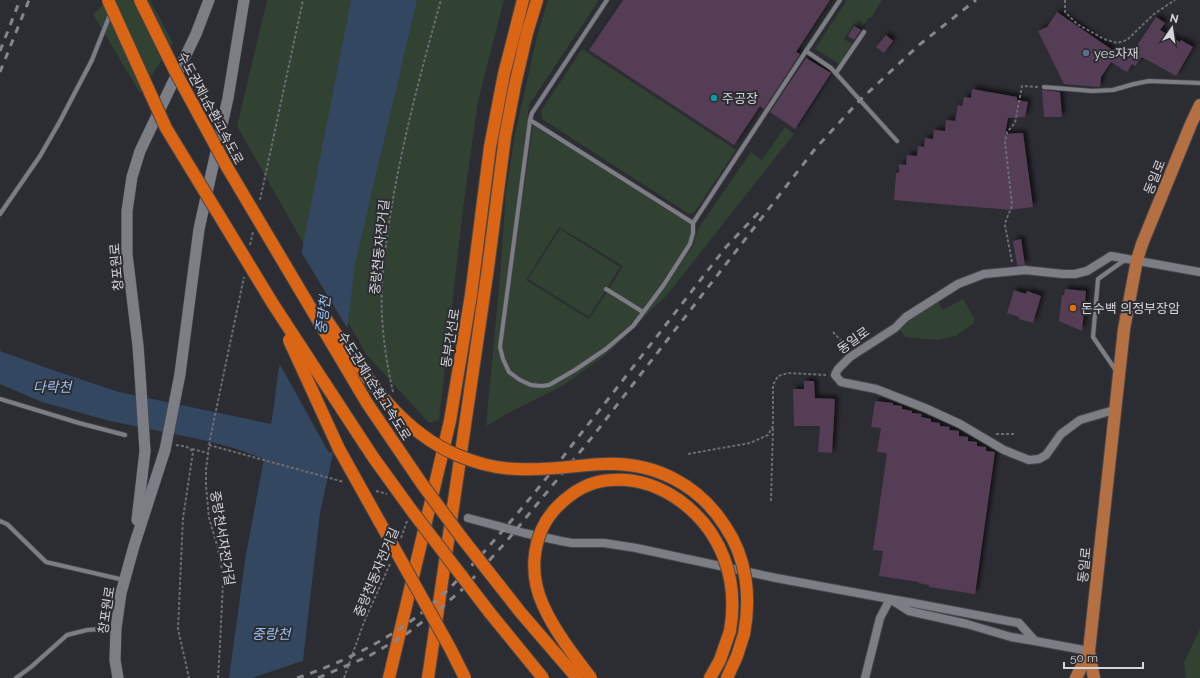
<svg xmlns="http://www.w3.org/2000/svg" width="1200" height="678" font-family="Raleway,'Noto Sans KR',sans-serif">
<defs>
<filter id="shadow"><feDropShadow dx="3.5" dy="-3.5" stdDeviation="2" flood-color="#0009"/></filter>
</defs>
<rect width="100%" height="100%" fill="#2c2c33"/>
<g fill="#314132">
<polygon points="109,0 150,0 173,43 140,93 93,14"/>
<polygon points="267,0 504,0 478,101 463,209 439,420 429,423 366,354 237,126"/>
<path d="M548,0H599L529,105L500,330L499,347L508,373C522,381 533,391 549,386L633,328L608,353L564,385L514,410L486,426L500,277L506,192L514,139L537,36Z"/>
<polygon points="847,0 882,0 871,18 869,17 861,29 854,24 844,39 852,44 839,64 815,49"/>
<polygon points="582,49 736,150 694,213 689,214 542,119 541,111"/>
<path d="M533,125L691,225L692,233L688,243L661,284L642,309L609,289L623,266L559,227L526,280L589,319L607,292L640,313C620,340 591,360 562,376C556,379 549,384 542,384C534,385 523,380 517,375C502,364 502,348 504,331Z"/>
<polygon points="785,127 794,134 667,295 634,327 664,288 693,246 698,229 751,152 762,160"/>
<polygon points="560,229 620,267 589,317 528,279"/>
<polygon points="963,299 974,318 974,323 956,336 936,340 905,337 900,330 910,320 938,302 943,310"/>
<polygon points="1200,629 1200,678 1186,678 1184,662"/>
</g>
<polygon fill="#344760" points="351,0 417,0 355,264 332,458 320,513 301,678 229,678 246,554 264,459 234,448 203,440 110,421 42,402 0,384 0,351 47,368 119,392 271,424 273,413 278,373"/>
<g fill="#2c2c33">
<polygon points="300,250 349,331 335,450 329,453 278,361"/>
<polygon points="305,660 303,677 300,678 252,678"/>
</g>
<g fill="#553d54" filter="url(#shadow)">
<polygon points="623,0 830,0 796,52 800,54 764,109 760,106 734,145 589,50"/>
<polygon points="1057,12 1127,60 1156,17 1165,23 1160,30 1180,42 1181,40 1193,47 1176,76 1142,57 1135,66 1132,64 1127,72 1111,62 1101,77 1100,87 1064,84 1038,31 1047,27"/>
<polygon points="854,26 861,30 854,40 848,36"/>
<polygon points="886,35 893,41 884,53 876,47"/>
<polygon points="806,58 831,73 795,129 770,112"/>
<polygon points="972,89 1017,97 1017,100 1028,102 1025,117 1008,118 1005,134 1023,133 1033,207 1011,210 894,200 896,173 899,173 899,164 906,165 907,155 917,156 918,146 924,147 925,138 933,139 934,130 945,131 946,120 955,121 958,105 962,106 964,97 971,98"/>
<polygon points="1042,90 1060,92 1062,117 1044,117"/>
<polygon points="1021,239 1025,265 1017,265 1013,241"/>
<polygon points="1065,289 1086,291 1082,331 1059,321 1062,295 1064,295"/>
<polygon points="1014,290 1026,294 1027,291 1041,296 1033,323 1019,319 1019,317 1007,313"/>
<polygon points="804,381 814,381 815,398 835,399 832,453 818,452 820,426 794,426 793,389 804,389"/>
<polygon points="875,401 893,403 893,405 902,406 902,409 912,411 912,413 922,414 921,417 931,419 931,422 940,423 940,426 950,427 949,430 959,431 959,436 968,437 968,441 977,442 977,446 986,447 986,451 995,452 975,594 929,587 929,585 918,583 919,582 879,576 883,551 873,550 887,453 877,452 881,428 871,427"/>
</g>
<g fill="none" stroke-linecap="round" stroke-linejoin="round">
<defs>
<g id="lane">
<polyline points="607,0 532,113 530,120 693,223 806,51 831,68 897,141"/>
<polyline points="806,51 840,0"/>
<polyline points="836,73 864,32"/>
<polyline points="1044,87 1092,91 1113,90 1134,84 1149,81 1200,83"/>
<polyline points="530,120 500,347 503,359 509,372 520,380 531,385 542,386 549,385 575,370 606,349 633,326 663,286 690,244 693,233 693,223"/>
<polyline points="0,214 40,156 59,123 92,60 111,12"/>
<polyline points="606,289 643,312"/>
<polyline points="1117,372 1093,337 1098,279 1126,259"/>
<polyline points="0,399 79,423 125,435"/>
<polyline points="0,521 7,524 46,562 124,580"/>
<polyline points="16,678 31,667 67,635 87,630 115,628"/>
</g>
<g id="street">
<polyline points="1114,410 1080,420 1061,434 1046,455 1039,459 1029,460 1004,450 960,424 925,408 876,389 841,382 835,375 838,369 850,357 895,328 906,317 958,284 984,274 1025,270 1063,274 1075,274 1087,271 1111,256 1200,272"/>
<polyline points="468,518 524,533 561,541 572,543 604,543 636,548 776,578 890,599 908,602 1019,623 1035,641 1089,651"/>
<polyline points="865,678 880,618 890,599 909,611 967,624 1011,637 1035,641"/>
</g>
<g id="secondary">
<polyline points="140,374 138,346 127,254 127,211 132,177 140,151 196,34 209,0"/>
<polyline points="180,374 199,229 228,98 244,0"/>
<polyline points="137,520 145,451"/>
<polyline points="118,678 115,660 116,628 121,593 134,546 165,450"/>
</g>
<g id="primary">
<polyline points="1076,678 1089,651"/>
<polyline points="1094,678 1089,651 1124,329 1137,260 1142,244 1191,124 1200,105"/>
</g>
<g id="highway">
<polyline points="389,678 450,421 471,295 490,147 504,74 523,0"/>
<polyline points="428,678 488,268 505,137 515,85 527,33 537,0"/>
<polyline points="710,678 720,660 730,631"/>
<polyline points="727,678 737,656 744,634"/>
</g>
</defs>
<use href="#lane" stroke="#47474c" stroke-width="5.5"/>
<use href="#street" stroke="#47474c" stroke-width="10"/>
<use href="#secondary" stroke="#47474c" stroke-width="12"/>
<use href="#primary" stroke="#47474c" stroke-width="14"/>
<use href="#highway" stroke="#47474c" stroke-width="14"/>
<g stroke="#6c6c72" stroke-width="2" stroke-dasharray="3 2" stroke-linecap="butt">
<polyline points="1065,0 1065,12 1077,24 1104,39 1117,43 1127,40 1154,14 1175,0"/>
<polyline points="260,200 303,0"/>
<polyline points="250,245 253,232"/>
<path d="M1012,262L1005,225C1006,217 1011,212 1012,204L1005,142L1007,132L1015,123L1022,86L1038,87"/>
<polyline points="833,332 844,344 846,349"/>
<path d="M393,392C385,357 380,318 382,283C383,268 385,252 387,237C398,157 419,78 441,0"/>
<polyline points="996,434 1014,434"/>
<path d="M176,445C182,446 190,446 193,452L183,518L178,629L189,678"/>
<polyline points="209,445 344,482"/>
<polyline points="192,449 208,453"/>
<polyline points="688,454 750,443 768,435 773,426 773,385 778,376 788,373 826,375"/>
<polyline points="376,491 387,494"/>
<polyline points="771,501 773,428"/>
<polyline points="401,538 407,521"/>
<polyline points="218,678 220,645 223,582 222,570 217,545 209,518 206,486 206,469 210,439 244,277"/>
<polyline points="344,678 364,622 390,564"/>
</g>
<use href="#lane" stroke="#7d7d85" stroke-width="4"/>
<use href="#street" stroke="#7d7d85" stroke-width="8"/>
<use href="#secondary" stroke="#7d7d85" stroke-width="11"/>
<use href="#primary" stroke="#b46f42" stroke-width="12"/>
<use href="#highway" stroke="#d96515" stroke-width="12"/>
<g stroke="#85858b" stroke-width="3" stroke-dasharray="7 7" stroke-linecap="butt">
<polyline points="0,51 20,0"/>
<polyline points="0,72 29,0"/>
<path d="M297,678C339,664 380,644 415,618C443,597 468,570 491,544C522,509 551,473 579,436C629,373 677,310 726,247L762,209"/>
<polyline points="318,678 369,656 405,635 442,607 465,587 506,542 593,436 815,149 860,100 919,45 976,0"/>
</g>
<defs>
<g id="secondary-bridge">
<polyline points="140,374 145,451"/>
<polyline points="165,450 180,374"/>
</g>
<g id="highway-bridge">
<polyline points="108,0 166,128 273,304 373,457 412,511 490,613 543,678"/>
<polyline points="140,0 175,71 227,167 367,403 422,484 462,538 521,613 577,678"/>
<path d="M323,315C360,367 395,429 457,455C476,463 497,469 518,469C547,471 576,465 605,464C655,462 699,485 725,526C747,558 751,597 744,634"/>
<polyline points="289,340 339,449 450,648 465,678"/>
<path d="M591,678C574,656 554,630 543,605C528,572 532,532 558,506C572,492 590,481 611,480C635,478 659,486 679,500C722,531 739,580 730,631"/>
</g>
</defs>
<use href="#secondary-bridge" stroke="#47474c" stroke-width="12" stroke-linecap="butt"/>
<use href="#highway-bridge" stroke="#47474c" stroke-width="14" stroke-linecap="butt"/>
<use href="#secondary-bridge" stroke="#7d7d85" stroke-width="11"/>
<use href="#highway-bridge" stroke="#d96515" stroke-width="12"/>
</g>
<circle fill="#5c6f8a" stroke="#2c2c33" stroke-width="1.5" cx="1086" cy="53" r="4"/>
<circle fill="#0f9aa8" stroke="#2c2c33" stroke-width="1.5" cx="714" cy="98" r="4"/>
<circle fill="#e8710a" stroke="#2c2c33" stroke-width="1.5" cx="1073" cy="308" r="4"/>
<g text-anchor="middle" stroke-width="4" stroke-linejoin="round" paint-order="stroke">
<g font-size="13" fill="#d6d6da" stroke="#2c2c33" text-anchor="start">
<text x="1094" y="58">yes자재</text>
<text x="722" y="103">주공장</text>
<text x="1081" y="313">돈수백 의정부장암</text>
</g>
<g font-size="13" fill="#d6d6da" stroke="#2c2c33">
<text transform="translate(211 108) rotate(62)" y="5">수도권제1순환고속도로</text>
<text transform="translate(1154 177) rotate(-68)" y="5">동일로</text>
<text transform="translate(379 247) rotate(-84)" y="5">중랑천동자전거길</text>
<text transform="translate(116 267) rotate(-95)" y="5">창포원로</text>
<text transform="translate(450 338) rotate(-81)" y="5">동부간선로</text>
<text transform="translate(853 340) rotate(-36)" y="5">동일로</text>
<text transform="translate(375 386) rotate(58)" y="5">수도권제1순환고속도로</text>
<text transform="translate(223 538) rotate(81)" y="5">중랑천서자전거길</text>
<text transform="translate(1084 565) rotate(-84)" y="5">동일로</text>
<text transform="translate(376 572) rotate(-67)" y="5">중랑천동자전거길</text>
<text transform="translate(106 610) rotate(-81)" y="5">창포원로</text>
</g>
<g font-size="14" font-style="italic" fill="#9dc0f1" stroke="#2c2c33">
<text transform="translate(323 315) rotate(-83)" y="5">중랑천</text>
<text x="52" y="392">다락천</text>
<text x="271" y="639">중랑천</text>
</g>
</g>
<g transform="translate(1172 28) rotate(13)" stroke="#2c2c33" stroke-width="3" paint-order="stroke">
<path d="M0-3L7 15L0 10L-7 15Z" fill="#d6d6da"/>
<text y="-6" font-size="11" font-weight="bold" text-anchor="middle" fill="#d6d6da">N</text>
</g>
<path d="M1064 662v6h79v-6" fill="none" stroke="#d6d6da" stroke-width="2"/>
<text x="1070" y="662" font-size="12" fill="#d6d6da" stroke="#2c2c33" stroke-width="3" paint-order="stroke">50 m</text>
</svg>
